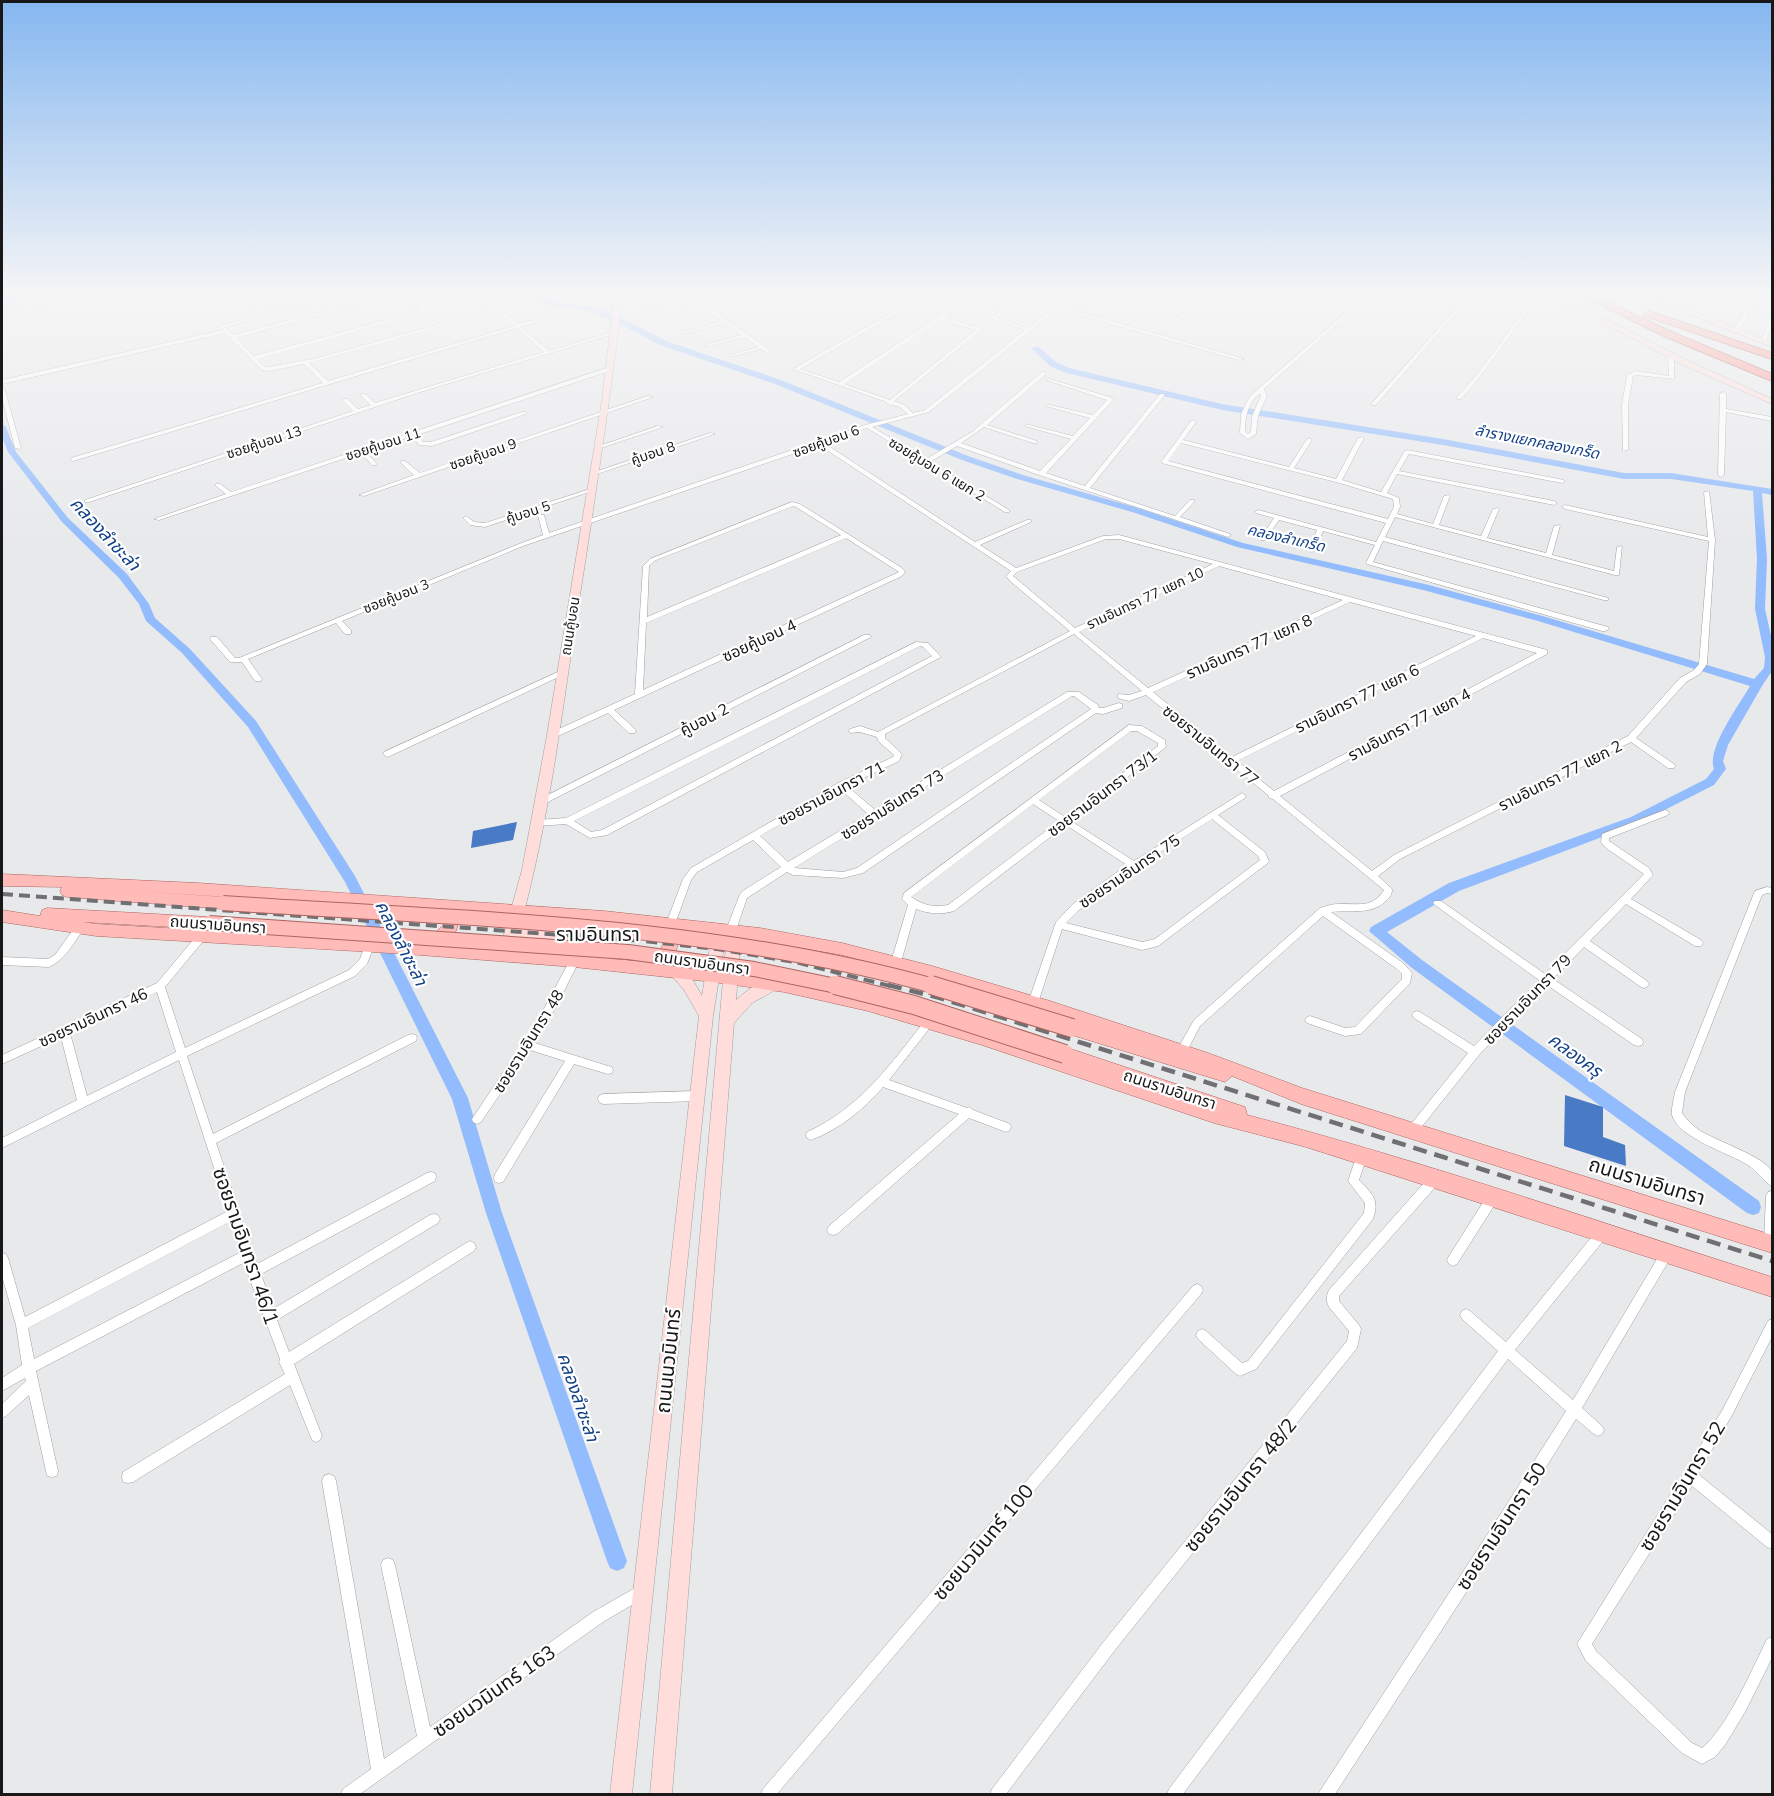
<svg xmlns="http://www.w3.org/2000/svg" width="1774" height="1796" font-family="'Nunito Sans','Noto Sans Thai',sans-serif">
<rect width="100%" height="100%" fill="#e8e9eb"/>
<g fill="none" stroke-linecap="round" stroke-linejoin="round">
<g fill="#92bcfd" fill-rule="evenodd">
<polygon points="14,293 21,293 16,302 2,310 2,305 10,299"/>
<path d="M514,293H525L559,303L592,307L622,318L666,341L781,380L968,456L1023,475L1138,508L1243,543L1429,585L1546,617L1754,679L1764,668L1765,657L1755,609L1757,559L1753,491L1671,479H1624L1443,445L1222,410L1063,372L1050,366L1031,348L1038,346L1056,362L1069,368L1222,404L1443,439L1624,473H1671L1772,489V495L1762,493L1767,559L1765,609L1772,640V671L1762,686L1728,745L1723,761L1726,769L1714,785L1639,823L1459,891L1387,932L1422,960L1759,1201L1761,1207L1759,1213L1753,1215L1747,1213L1412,968L1369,931L1371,927L1449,883L1631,817L1706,779L1714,769C1706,749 1740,704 1750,686L1538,621L1423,590L1237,547L1132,512L1017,479L962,460L775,384L660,345L616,322L588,311L558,307Z"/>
<polygon points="2,424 6,427 16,452 68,518 127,574 149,604 155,618 190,649 256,721 355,876 468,1098 502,1213 627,1561 624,1568 617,1571 610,1568 607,1561 486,1213 452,1099 345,882 248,727 182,653 146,621 139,604 119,578 62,522 8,452 2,437"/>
</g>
</g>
<g fill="#487ac6">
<polygon points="517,822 513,840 471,848 473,831"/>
<polygon points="1565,1095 1603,1107 1603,1137 1625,1145 1626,1166 1564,1146"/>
</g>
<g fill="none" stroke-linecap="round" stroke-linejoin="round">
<defs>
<g id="street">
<polygon points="56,293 60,293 56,305 2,318 2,316 52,303"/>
<path d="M186,293H190L222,325L260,315L250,302L252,301L264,314L302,304L292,293H296L307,303L346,293H353L225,327L233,335L393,293H400L236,338L254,356L423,310L404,293H409L427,308L479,295L500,308L519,324L561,313V315L521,327L549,351L612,332L617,333L420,392L89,502H85V500L353,411L343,401V399H347L358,409L371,405L361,396V394H365L375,403L544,352L517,328L73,461L71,460V458L323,383L304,364L269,371L262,370L225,333L2,384V380L223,330ZM476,298L494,309L317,358L269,367H265L257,359ZM497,311L514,326L328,381L309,363Z"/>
<polygon points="684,293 690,293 772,352 767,353 761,349 730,357 730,355 758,347 745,337 705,347 705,345 741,335 725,323 683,334 683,332 722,321 705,309 666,319 666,317 702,307 687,296 647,307 645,306"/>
<path d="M911,293H916L893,316L800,369L839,382L938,317L965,293H970L944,317L983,329L894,401L904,405L913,413L925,410L1025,330L990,318L1008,306L1018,293H1022L1012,308L997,318L1028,328L1055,306L1065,293H1069L1060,306L1244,359L1239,360L1058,309L929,412L872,427L926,459L972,432L1042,372H1046V374L987,425L1037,441V443H1033L984,427L961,443L1040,471L1071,439L1025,426V424L1073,436L1090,418L1046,406V404L1093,415L1107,400L1046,380V378L1113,398V400L1046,473L1085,486L1160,394H1164V396L1090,488L1175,516L1190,500H1194V502L1180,517L1230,534V536L1228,537L1039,475L957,446L930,462L1009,510V512H1005L867,428L824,443L975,542L1027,520H1031V522L980,545L1016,568L1103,536L1119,535L1547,650V654L1280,796L1372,871L1394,855L1628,736L1680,678L1694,670L1699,664L1709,541L1565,509L1562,507L1565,505L1708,537L1704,492L1709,491L1715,540L1707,664L1700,674L1686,682L1636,738L1674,764L1675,766L1674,768H1668L1631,742L1400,859L1378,876L1392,889C1392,895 1390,897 1386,901C1370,916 1350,909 1331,912L1403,963L1412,973L1410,983L1361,1034L1345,1036L1307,1023L1305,1020L1307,1017L1310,1016L1345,1028L1355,1027L1402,979V974L1397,969L1323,916L1200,1026L1186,1053L1182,1054L1178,1053L1177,1050L1194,1020L1320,908C1326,906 1332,904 1339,904C1358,903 1372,909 1384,890L1273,799L1269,798L1268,795L1230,764L1227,763L1226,760L1146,695L1129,701L1118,698V694L1129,695L1142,691L1074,634L885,734V738L902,754L899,761L847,786L875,810L1067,692H1079L1098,705L1099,708H1103L1119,703L1122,704V708L1103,714L1096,713L863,873L843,878L793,875L787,872L747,898L736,930L734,933H728L726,930L740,894L744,890L781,867L753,840L697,872L691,880L674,927H668L666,924L683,879L691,868L838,783L893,757L894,755L878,741L877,737L860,732L850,733L849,731L850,729L860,726L878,732L1070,631L1010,581L1006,576L1011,571L819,445L523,546L342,621L351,630V634H345L336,623L248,659L262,679L261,681H255L242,662H230L210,639L211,637H217L235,658H239L519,544L543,535L538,515L539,514L544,515L549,533L865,425L908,414L900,407L887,404V402L793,369L889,314ZM941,320L976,330L890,400L844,384ZM1106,539H1119L1213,564L1075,628L1013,576L1017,572ZM1219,566L1343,600L1148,688L1079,632ZM1350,602L1476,636L1232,757L1153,692ZM1483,638L1537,653L1274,791L1237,761ZM1072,696H1074L1091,709L857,868L843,872L794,868ZM840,789L868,814L788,862L760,836Z"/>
<polygon points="1209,293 1214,293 1183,318 1179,318 1179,316"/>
<path d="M1368,293H1377L1372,294L1264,389L1267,396L1258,416L1256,434L1248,439L1240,433L1241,414L1250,396ZM1260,393L1261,396L1252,416L1251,432L1248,434L1245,431C1245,416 1248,403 1260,393Z"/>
<polygon points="1470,293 1474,293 1376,405 1372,405 1372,403"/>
<path d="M1537,293H1541C1514,328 1491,366 1461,399H1457V397L1479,372Z"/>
<polygon points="1755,293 1759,293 1739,332 1734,333 1733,332"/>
<polygon points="1772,318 1772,325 1766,341 1761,342 1769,320"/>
<polygon points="1671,353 1674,355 1674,379 1636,375 1633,376 1628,405 1628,450 1623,451 1622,405 1627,375 1635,371 1669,376 1668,355"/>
<polygon points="610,367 613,369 612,370 417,435 423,442 431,442 522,412 526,412 526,414 432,446 419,445 412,436 366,452 376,463 376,465 372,465 361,453 159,520 154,519 226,494 216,486 216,484 220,484 231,492"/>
<polygon points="2,388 5,390 21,448 20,449 15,448 2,398"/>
<polygon points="1723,392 1726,394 1726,409 1772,417 1772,421 1726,412 1724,475 1721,477 1718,475 1720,394"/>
<polygon points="648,396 653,397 364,496 359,495 414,475 401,463 401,461 405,461 420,473"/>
<path d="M1193,420L1196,422L1183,440L1289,467L1307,439H1311L1312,440L1294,468L1336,479L1358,438L1363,437L1364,438L1342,480L1381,492L1404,452L1407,450L1564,480V482L1562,483L1409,454L1399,471L1554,501L1557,503L1554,505L1397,474L1387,493L1399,498L1400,507L1397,514L1433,524L1444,496L1449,495L1450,496L1439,525L1481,536L1493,509L1498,508L1499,509L1487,538L1546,553L1554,526L1559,525L1560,526L1552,555L1614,571L1617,547L1622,546L1619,575H1615L1395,517L1385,537L1608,598V600H1604L1383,541L1373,562L1608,627L1609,629L1605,631H1602L1367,564L1366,563L1375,545L1323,531L1315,550L1312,552L1310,551L1309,550L1317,530L1279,520L1265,540H1261L1260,539L1274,518L1256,513L1255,512L1258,510L1376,542L1386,523L1162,463V461L1191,421ZM1181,443L1336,482L1393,499L1394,507L1388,519L1168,461Z"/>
<polygon points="658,426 663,427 601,448 596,447"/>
<polygon points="710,433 715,434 597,474 592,473"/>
<polygon points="590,489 595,490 485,527 470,525 463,518 466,516 474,522 485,523"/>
<path d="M792,502L800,504L902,568L905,572L902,576L614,710L635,729L636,731L635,733H629L608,713L556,737H550L549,735L550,733L635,694L643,566L650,559ZM793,506L796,507L841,535L647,617L649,566L654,561ZM846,538L899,572L643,690L646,623Z"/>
<polygon points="864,635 870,635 871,637 544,804 538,804 537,802 538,800"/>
<path d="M916,642L928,643L941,657L607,835L590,838L566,824L537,826L533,823L537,820L566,818ZM920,646L923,647L932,656L602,830L591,832L574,821Z"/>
<polygon points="560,671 563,671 567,673 390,756 387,757 383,754 384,752"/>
<path d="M1129,725L1142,726L1165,740L1166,747L1071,821L1134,861L1242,793L1246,796L1245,798L1218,815L1265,852L1269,861L1268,863L1158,946L1142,950L1062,929L1038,1003L1036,1006L1033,1007L1030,1006L1028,1003L1056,922L1073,904L1127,865L1066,825L954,911C940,915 930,914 916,909L901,962L899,965L896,966L893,965L891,962L908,905L902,899L904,893ZM1131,731H1137L1158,743V746L1065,817L1039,800ZM1033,804L1059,821L948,905C934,908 923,905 911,897ZM1212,819L1258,856L1260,860L1155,939L1142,942L1066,923L1079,910L1137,867Z"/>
<polygon points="1665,810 1668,811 1669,813 1668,815 1609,838 1609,841 1649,868 1653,875 1631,899 1701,940 1703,943 1701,946 1695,946 1626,904 1590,941 1647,981 1649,984 1647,987 1644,988 1641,987 1584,947 1553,979 1642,1039 1643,1042 1642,1045 1638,1046 1634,1045 1547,985 1479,1055 1416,1134 1412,1136 1408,1134 1407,1131 1408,1128 1468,1053 1414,1018 1412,1015 1414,1012 1417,1011 1420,1012 1474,1046 1539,980 1435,905 1433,903 1435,901 1441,901 1545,974 1644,874 1606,848 1601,842 1602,834"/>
<path d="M1767,887L1772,888V894L1767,893L1762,895L1685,1092L1682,1113C1687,1120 1692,1125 1699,1130C1714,1140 1766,1157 1772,1172C1774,1176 1772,1183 1772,1186C1765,1183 1757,1171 1748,1165C1729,1153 1678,1138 1672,1115C1671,1109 1674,1099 1675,1092L1754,893L1755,891Z"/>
<path d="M80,923L83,924L85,927L83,930C73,944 65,960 49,967L2,965V957L48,959L55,955L77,924Z"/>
<path d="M201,933L204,934L206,937L204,940L165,987L185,1048L349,970L360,959L366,943H372L374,946L367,964L355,976L187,1056L213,1134L408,1035L412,1034L416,1035L417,1038L416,1041L216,1143L257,1264L427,1173L431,1172L435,1173L436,1177L435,1181L261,1274L273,1309L430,1215L434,1214L438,1215L440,1219L438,1223L277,1320L289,1352L466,1243L470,1241L474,1243L476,1247L474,1251L294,1364L322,1436L320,1440L316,1442L312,1440L290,1385L133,1482L128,1483L123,1482L122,1477L123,1472L285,1374L279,1362L280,1359L247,1272L245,1262L36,1371L58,1471L57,1476L52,1477L47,1476L46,1471L29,1395L6,1416L2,1418V1404L26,1381L25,1378L2,1391V1378L22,1365L16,1325L2,1276V1253L6,1254L8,1258L25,1317L228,1211L179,1060L2,1148V1138L77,1100L61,1037L2,1064V1055L157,983L198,934ZM157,992L176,1052L87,1096L70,1033ZM231,1221L241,1252L34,1359L28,1328Z"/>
<polygon points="574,957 577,958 579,961 557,1005 535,1043 608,1066 612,1067 613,1070 612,1073 608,1074 574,1064 503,1182 499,1183 495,1182 494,1178 495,1174 565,1061 530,1050 481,1122 477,1124 473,1122 472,1119 538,1020 571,958"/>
<path d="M929,1018L932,1019L934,1022L932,1025L889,1080L967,1108L969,1107L973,1110L1010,1124L1011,1127L1010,1130L1006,1132L969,1118L837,1234L833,1235L829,1234L827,1230L829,1226L959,1114L883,1087C863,1110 840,1129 811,1140L807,1138L806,1135L807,1132C859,1109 892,1063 926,1019Z"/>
<polygon points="698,1091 702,1093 703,1096 702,1099 698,1101 603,1104 599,1102 598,1099 599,1096 603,1094"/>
<path d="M1362,1151L1366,1152L1367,1156L1359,1180C1372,1194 1380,1199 1373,1219L1256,1369L1240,1376L1236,1374L1198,1339L1196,1335L1198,1331L1202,1329L1206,1331L1242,1363L1248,1361L1364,1213L1365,1203L1348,1181L1358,1152Z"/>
<path d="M1435,1174L1439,1175L1440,1179L1439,1183L1339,1296V1301L1359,1325L1361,1329L1357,1348L1115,1650L1006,1794H990L992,1789L1105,1640L1347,1341L1349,1331L1329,1307C1326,1301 1326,1296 1329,1290L1431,1175Z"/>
<polygon points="1772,1191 1772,1248 1770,1249 1766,1247 1764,1243 1766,1196 1768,1192"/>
<polygon points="1493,1192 1497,1193 1499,1197 1497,1201 1457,1264 1453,1266 1449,1264 1447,1260 1449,1256 1489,1193"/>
<polygon points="1603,1226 1607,1228 1609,1232 1607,1236 1515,1350 1573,1400 1663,1249 1667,1247 1671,1249 1673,1253 1671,1257 1582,1408 1602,1426 1604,1430 1602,1434 1598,1436 1594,1434 1576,1419 1510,1525 1335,1794 1318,1794 1500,1515 1566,1411 1508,1359 1183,1794 1167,1794 1169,1789 1498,1351 1462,1319 1460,1315 1462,1311 1466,1309 1470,1311 1506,1342 1599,1228"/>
<polygon points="1197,1284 1201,1286 1203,1290 1201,1294 777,1794 761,1794 763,1789 1193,1286"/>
<path d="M1772,1319V1337L1731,1417L1698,1474L1772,1534V1549L1767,1547L1692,1486L1592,1644L1596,1651L1692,1743L1702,1748C1726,1729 1753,1668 1767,1639L1772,1637V1658L1745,1712L1725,1745L1715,1757L1702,1764L1682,1753L1586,1661L1577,1644L1685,1471L1723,1409L1768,1321Z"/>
<polygon points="329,1474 334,1476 336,1481 384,1759 417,1736 381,1565 383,1560 388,1558 393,1560 395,1565 430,1727 593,1612 642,1584 647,1586 649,1591 647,1596 603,1622 360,1794 341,1794 343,1789 371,1769 322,1481 324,1476"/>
</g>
<g id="secondary">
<path d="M615,293H623C609,409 591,525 573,640C559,736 546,833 520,927L583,936L598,943L617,965L615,969C601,974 591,950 577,946C559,940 536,943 517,939L511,956H501L499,952L522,870L547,735L602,400Z"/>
<polygon points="1546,293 1555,293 1689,361 1772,399 1772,404 1683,365"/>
<polygon points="1636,293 1646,293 1772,342 1772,347"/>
<path d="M719,928L724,930L726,934L713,1016L632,1794H610L699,1016L684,990L667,970L669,966C684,961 696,985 702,996L712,934L714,930Z"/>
<path d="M734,930L739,932L741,936L736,1000C746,991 765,975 779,980L781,984L779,988L752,1003L734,1023L672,1794H650L727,936L729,932Z"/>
</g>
<path id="primary" d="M2,874L198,883L604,911L760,928L842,943L932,966L1050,1001L1208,1053L1302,1088L1772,1235V1253L1301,1104L1232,1076L1225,1082L1072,1035L1066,1033L1064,1028L1066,1023L1071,1021L932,979L842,955L760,941L674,930C681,944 677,954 665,964L784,978L868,997L1057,1056L1059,1049L1065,1047L1245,1107L1247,1115C1424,1161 1598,1222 1772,1277V1297L1306,1147L1214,1123L982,1045L868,1011L784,992L713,982L574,967L407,954L96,936L2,922V910L40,916L42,910L47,908L209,917L214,919L217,923L214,927L209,929L83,922L96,924L425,943L444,924L446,916L442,912L139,891L223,897L228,899L231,903L228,907L223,909L67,897L62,895L60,891L62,887L2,886ZM461,913L656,928C671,950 658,947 647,962L443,944L456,931Z"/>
<g id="highway">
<polygon points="1576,293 1588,293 1674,333 1772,374 1772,381 1666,337"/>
<polygon points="1649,311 1772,353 1772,359 1645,316 1644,314"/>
</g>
</defs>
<use href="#street" stroke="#9fa0a2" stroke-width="1"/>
<use href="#secondary" stroke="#9fa0a2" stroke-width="1"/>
<use href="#primary" stroke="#ae6460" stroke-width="1"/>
<use href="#highway" stroke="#ae6460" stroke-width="2"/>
<use href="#street" fill="#fff" fill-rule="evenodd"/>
<use href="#secondary" fill="#ffdddb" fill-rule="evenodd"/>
<use href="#primary" fill="#ffbbb7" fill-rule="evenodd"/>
<use href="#highway" fill="#ff8d87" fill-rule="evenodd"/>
<polyline stroke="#707072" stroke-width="4" stroke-dasharray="11 6" stroke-linecap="butt" points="2,894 643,941 717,949 795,962 894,987"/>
<polyline stroke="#707072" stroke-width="4.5" stroke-dasharray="14 8" stroke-linecap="butt" points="888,985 940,998 1772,1261"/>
<defs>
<g id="primary-bridge-far1">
<path d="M223,903C462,919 705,922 937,987"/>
<polyline points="209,923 628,952 754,969 841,987"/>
</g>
<g id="primary-bridge">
<polyline points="835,985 914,1005 1065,1054"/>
<polyline points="931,985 1072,1028"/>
</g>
</defs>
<use href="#primary-bridge-far1" stroke="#ae6460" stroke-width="16" stroke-linecap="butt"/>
<use href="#primary-bridge" stroke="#ae6460" stroke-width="20" stroke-linecap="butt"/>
<use href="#primary-bridge-far1" stroke="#ffbbb7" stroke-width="14"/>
<use href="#primary-bridge" stroke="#ffbbb7" stroke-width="18"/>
</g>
<linearGradient id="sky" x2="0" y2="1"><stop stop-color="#85b7f0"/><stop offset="0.54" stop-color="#f5f5f6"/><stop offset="1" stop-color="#f5f5f6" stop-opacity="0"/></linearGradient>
<rect width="1774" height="544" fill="url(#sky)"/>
<g text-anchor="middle" stroke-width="4.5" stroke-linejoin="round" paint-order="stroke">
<g font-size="14" fill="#181819" stroke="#fff">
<text transform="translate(826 441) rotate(-20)" y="5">ซอยคู้บอน 6</text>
<text transform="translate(264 442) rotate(-18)" y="5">ซอยคู้บอน 13</text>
<text transform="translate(383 444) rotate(-18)" y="5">ซอยคู้บอน 11</text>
<text transform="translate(653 453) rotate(-19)" y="5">คู้บอน 8</text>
<text transform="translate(483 454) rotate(-19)" y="5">ซอยคู้บอน 9</text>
<text transform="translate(937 469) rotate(31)" y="5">ซอยคู้บอน 6 แยก 2</text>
<text transform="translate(528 512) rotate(-18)" y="5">คู้บอน 5</text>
<text transform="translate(396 596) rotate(-22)" y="5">ซอยคู้บอน 3</text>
<text transform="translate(1145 598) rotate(-25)" y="5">รามอินทรา 77 แยก 10</text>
<text transform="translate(570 626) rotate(-81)" y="5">ถนนคู้บอน</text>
</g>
<g font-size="15" font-style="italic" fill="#124187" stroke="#fff">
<text transform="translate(1537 442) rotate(11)" y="5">ลำรางแยกคลองเกร็ด</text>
<text transform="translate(1286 538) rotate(13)" y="5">คลองลำเกร็ด</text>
</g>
<g font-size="16" fill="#181819" stroke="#fff">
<text transform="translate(759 640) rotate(-25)" y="6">ซอยคู้บอน 4</text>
<text transform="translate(1249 646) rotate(-24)" y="6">รามอินทรา 77 แยก 8</text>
<text transform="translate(1357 698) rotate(-26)" y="6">รามอินทรา 77 แยก 6</text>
<text transform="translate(704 719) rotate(-27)" y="6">คู้บอน 2</text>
<text transform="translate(1409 724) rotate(-28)" y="6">รามอินทรา 77 แยก 4</text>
<text transform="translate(1211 745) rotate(39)" y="6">ซอยรามอินทรา 77</text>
<text transform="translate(1560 775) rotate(-27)" y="6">รามอินทรา 77 แยก 2</text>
<text transform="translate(831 793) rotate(-28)" y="6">ซอยรามอินทรา 71</text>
<text transform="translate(1102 793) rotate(-37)" y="6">ซอยรามอินทรา 73/1</text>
<text transform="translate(892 804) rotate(-32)" y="6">ซอยรามอินทรา 73</text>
<text transform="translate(1129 871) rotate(-34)" y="6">ซอยรามอินทรา 75</text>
<text transform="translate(218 924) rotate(4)" y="6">ถนนรามอินทรา</text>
<text transform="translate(702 962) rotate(8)" y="6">ถนนรามอินทรา</text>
<text transform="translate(1527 999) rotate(-46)" y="6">ซอยรามอินทรา 79</text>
<text transform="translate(93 1017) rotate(-25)" y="6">ซอยรามอินทรา 46</text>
<text transform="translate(528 1041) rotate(-58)" y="6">ซอยรามอินทรา 48</text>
<text transform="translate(1170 1089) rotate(18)" y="6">ถนนรามอินทรา</text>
</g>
<g font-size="18" font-style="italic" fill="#124187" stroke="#fff">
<text transform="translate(105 534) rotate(47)" y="6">คลองลำชะล่า</text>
<text transform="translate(401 943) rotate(63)" y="6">คลองลำชะล่า</text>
<text transform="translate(1575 1055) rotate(36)" y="6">คลองครุ</text>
<text transform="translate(578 1397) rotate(71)" y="6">คลองลำชะล่า</text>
</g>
<g font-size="20" fill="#181819" stroke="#fff">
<text x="598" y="941">รามอินทรา</text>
</g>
<g font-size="20" fill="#181819" stroke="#fff">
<text transform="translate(1647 1181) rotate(17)" y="7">ถนนรามอินทรา</text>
<text transform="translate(246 1246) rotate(71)" y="7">ซอยรามอินทรา 46/1</text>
<text transform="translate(668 1361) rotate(-84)" y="7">ถนนนวมินทร์</text>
<text transform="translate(1240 1485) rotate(-51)" y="7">ซอยรามอินทรา 48/2</text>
<text transform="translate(1682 1486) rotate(-59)" y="7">ซอยรามอินทรา 52</text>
<text transform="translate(1501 1526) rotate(-57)" y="7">ซอยรามอินทรา 50</text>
<text transform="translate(983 1542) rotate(-50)" y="7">ซอยนวมินทร์ 100</text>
<text transform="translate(494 1691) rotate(-35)" y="7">ซอยนวมินทร์ 163</text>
</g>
</g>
<rect width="1774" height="1796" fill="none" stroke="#181819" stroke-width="6"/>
</svg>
